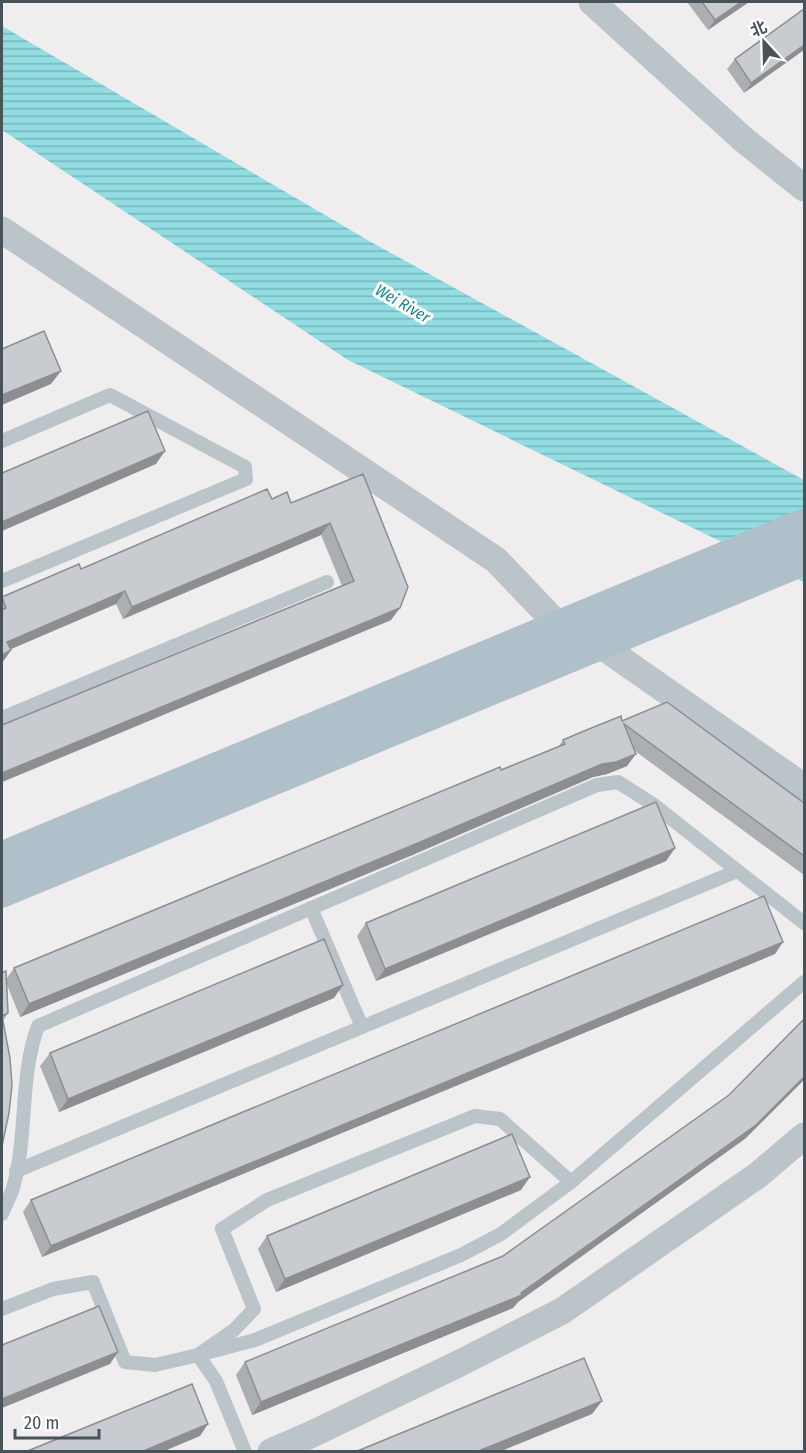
<svg xmlns="http://www.w3.org/2000/svg" width="806" height="1453" font-family="'Fira Sans Condensed','Noto Sans SC',sans-serif">
<defs>
<pattern id="water-rules" width="6" height="5" patternUnits="userSpaceOnUse" patternTransform="scale(1.5)"><rect width="6" height="5" fill="#91dde2"/><path d="M0 2.5h6" fill="none" stroke="#78b6ba"/></pattern>
</defs>
<rect width="100%" height="100%" fill="#f0edee"/>
<polygon fill="url(#water-rules)" points="2,26 371,242 804,480 804,582 348,360 2,130"/>
<g fill="none" stroke-linecap="round" stroke-linejoin="round">
<g stroke="#bac4c9" stroke-width="14">
<polyline points="2,441 110,395 245,467 246,479 2,581"/>
<polyline points="2,718 327,582"/>
<polyline points="311,908 362,1027"/>
<polyline points="16,1171 737,871"/>
<path d="M2,1214C5,1206 10,1197 13,1188C28,1136 19,1078 38,1026L597,785L618,782L654,805L804,923"/>
<polyline points="2,1309 53,1289 93,1282 125,1362 155,1365 198,1355 234,1330 254,1309 222,1229 267,1200 475,1116 500,1119 571,1182"/>
<polyline points="245,1452 216,1381 198,1355 255,1340 461,1255 501,1234 571,1182 804,982"/>
</g>
<g stroke="#bac4c9" stroke-width="27">
<polyline points="592,2 744,140 804,188"/>
<polyline points="2,230 496,560 560,627"/>
<polyline points="599,644 804,787"/>
<polyline points="271,1452 310,1435 456,1365 562,1311 758,1175 804,1136"/>
</g>
<g stroke="#afc0ca" stroke-width="33">
<polyline points="2,858 804,525"/>
<polyline points="2,891 804,559"/>
</g>
</g>
<g fill="#acafb2">
<polygon points="687,2 749,2 708,30"/>
<polygon points="804,9 744,93 727,69 735,59"/>
<polygon points="363,474 391,620 2,782 2,725 342,586 321,535 123,619 116,604 10,649 11,650 2,663 2,597 81,569 272,499 291,503"/>
<polygon points="622,721 804,803 804,875 635,751 627,766 607,774 593,777 410,856 20,1017 7,985 8,1013 3,1021 2,973 7,978 14,968 558,747 563,740"/>
<polygon points="675,848 666,861 376,981 357,936 366,923"/>
<polygon points="775,954 42,1257 23,1212 31,1200"/>
<polygon points="334,998 59,1112 40,1066 50,1053"/>
<polygon points="746,1138 518,1302 513,1308 252,1415 236,1375 245,1362 503,1256"/>
<polygon points="521,1190 276,1292 258,1249 267,1236"/>
</g>
<g fill="#8c8e91">
<polygon points="741,2 749,2 708,30 715,20"/>
<polygon points="804,45 804,50 744,93 751,83"/>
<polygon points="61,371 51,384 2,405 2,395"/>
<polygon points="165,451 156,464 2,531 2,522"/>
<polygon points="330,523 321,535 123,619 132,607"/>
<polygon points="125,591 116,604 2,653 7,642"/>
<polygon points="400,608 391,620 2,782 2,773"/>
<polygon points="11,650 2,663 2,655"/>
<polygon points="636,754 627,766 607,774 593,777 410,856 20,1017 29,1004 602,764"/>
<polygon points="675,848 666,861 376,981 385,969"/>
<polygon points="783,942 775,954 42,1257 51,1246"/>
<polygon points="343,985 334,998 59,1112 68,1099"/>
<polygon points="804,1077 804,1080 746,1138 518,1302 513,1308 252,1415 261,1402 521,1293"/>
<polygon points="530,1177 521,1190 276,1292 285,1279"/>
<polygon points="118,1352 110,1364 2,1408 2,1399"/>
<polygon points="602,1401 592,1414 499,1452 476,1452"/>
<polygon points="208,1424 200,1436 162,1452 141,1452"/>
</g>
<g fill="#c8cbcf" stroke="#8c8e91" stroke-width="1.5">
<polygon points="702,2 741,2 715,20"/>
<polygon points="804,9 804,45 751,83 735,59"/>
<polygon points="44,331 61,371 2,395 2,349"/>
<polygon points="148,411 165,451 2,522 2,473"/>
<polygon points="363,474 408,587 400,608 2,773 2,725 354,581 330,523 132,607 125,591 7,642 11,650 2,655 2,610 6,608 2,597 79,564 81,569 267,489 272,499 287,492 291,503"/>
<polygon points="667,702 804,803 804,856 624,724 636,754 616,762 602,764 418,843 29,1004 14,968 500,767 501,770 565,744 563,740 584,731 621,716 622,721"/>
<polygon points="656,802 675,848 385,969 366,923"/>
<polygon points="764,896 783,942 51,1246 31,1200"/>
<polygon points="324,939 343,985 68,1099 50,1053"/>
<polygon points="6,971 8,1013 2,1016 10,1058 12,1085 9,1113 2,1146 2,973"/>
<polygon points="804,1019 804,1077 756,1125 521,1293 522,1295 261,1402 245,1362 503,1256 729,1095"/>
<polygon points="512,1134 530,1177 285,1279 267,1236"/>
<polygon points="99,1306 118,1352 2,1399 2,1345"/>
<polygon points="584,1358 602,1401 476,1452 355,1452"/>
<polygon points="192,1384 208,1424 141,1452 25,1452"/>
</g>
<g text-anchor="middle" stroke-width="6" stroke-linejoin="round" paint-order="stroke">
<g font-size="16" font-style="italic" fill="#19838b" stroke="#fff">
<text transform="translate(403 303) rotate(30)" y="6">Wei River</text>
</g>
</g>
<rect width="806" height="1453" fill="none" stroke="#475359" stroke-width="6"/>
<g transform="translate(764 42) rotate(338)" stroke="#ffffff" stroke-width="4.5" paint-order="stroke">
<path d="M0-4.5L10 22L0 15L-10 22Z" fill="#475359"/>
<text y="-9" font-size="16" font-weight="bold" text-anchor="middle" fill="#475359">北</text>
</g>
<path d="M15 1429v9h84v-9" fill="none" stroke="#475359" stroke-width="3"/>
<text x="24" y="1429" font-size="18" fill="#475359" stroke="#ffffff" stroke-width="4.5" paint-order="stroke">20 m</text>
</svg>
